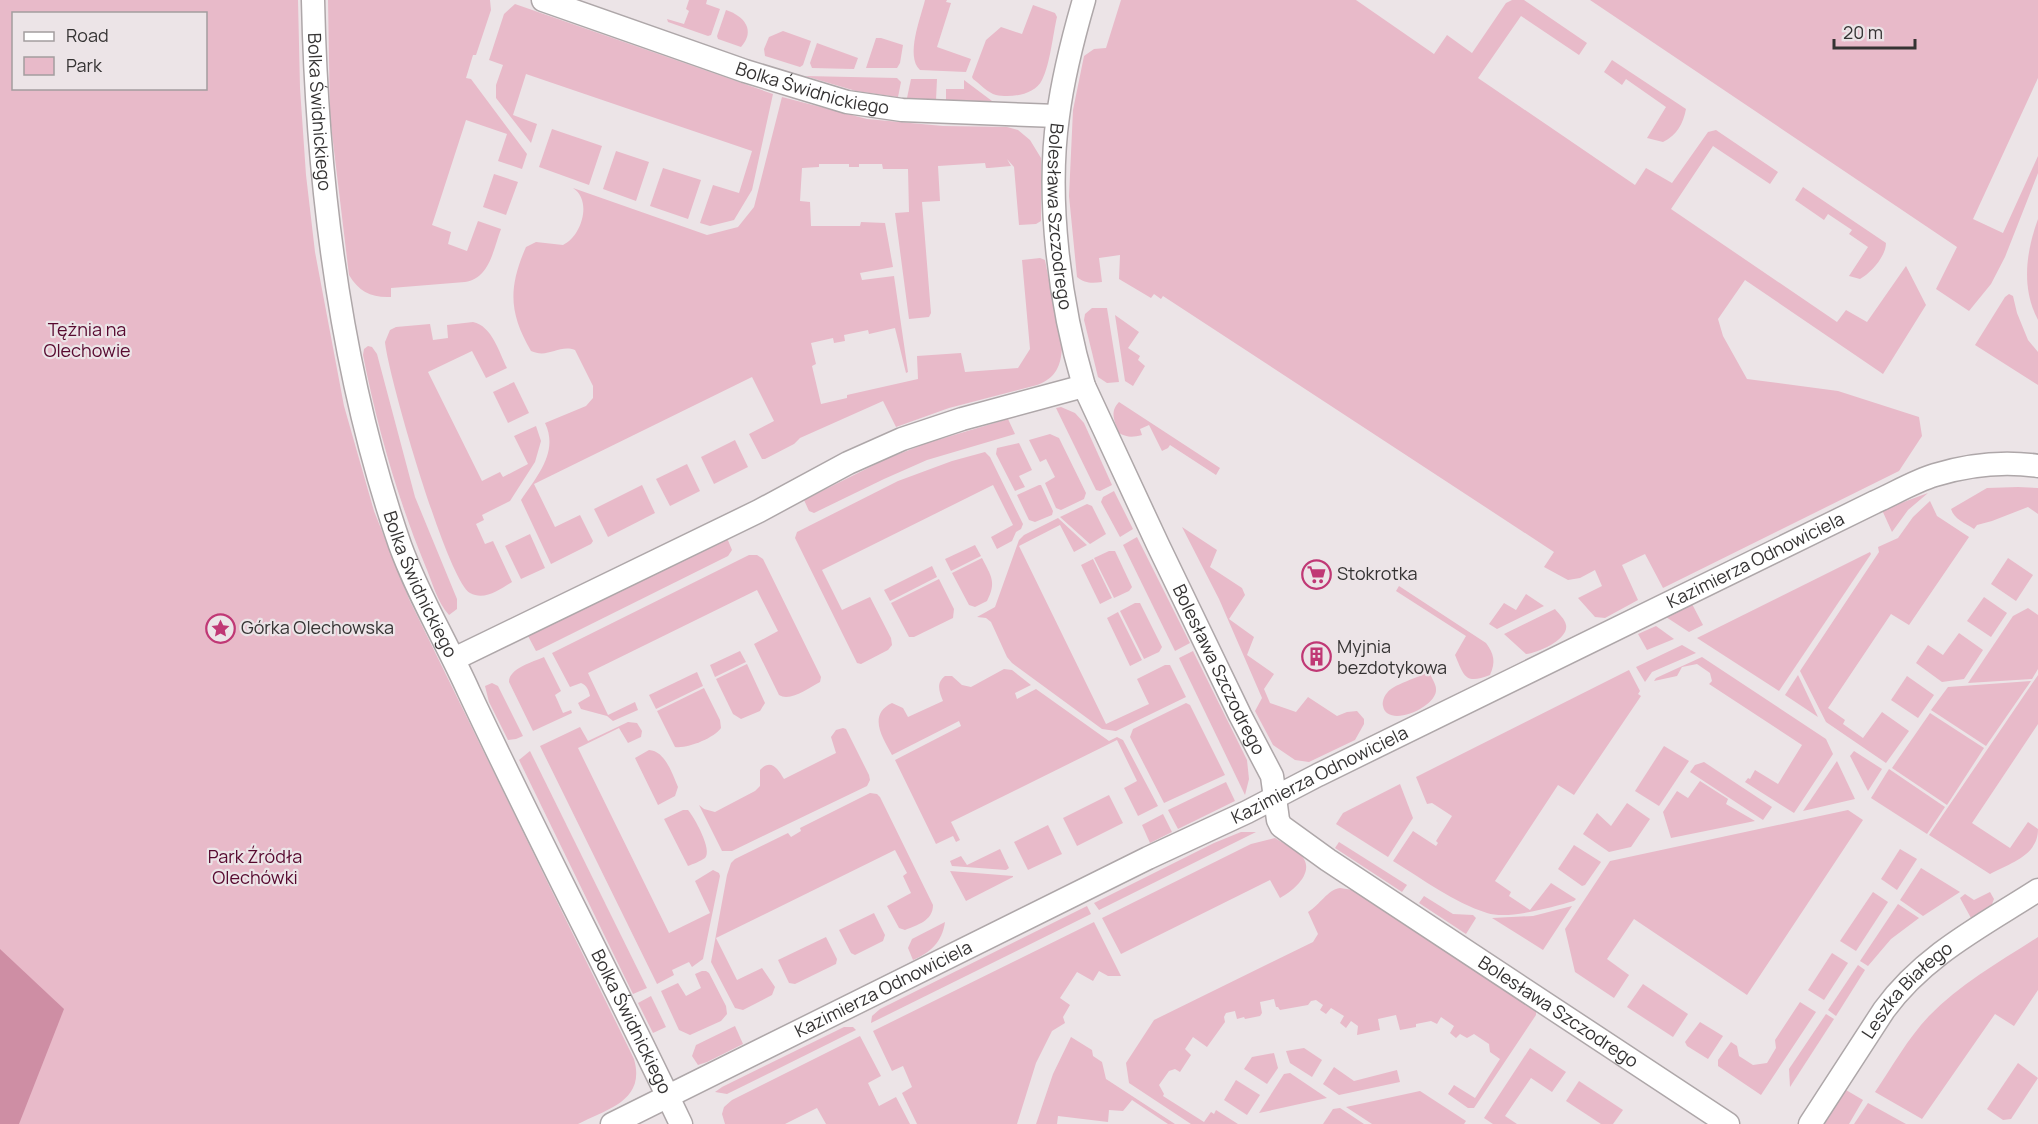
<svg xmlns="http://www.w3.org/2000/svg" width="2038" height="1124" font-family="Manrope,sans-serif">
<rect width="100%" height="100%" fill="#ece4e7"/>
<g fill="#e8bac9" fill-rule="evenodd">
<path d="M0,0H298L300,88L306,175L315,252L344,406L374,511L409,599L634,1059C646,1101 607,1109 578,1124H0ZM14,14H206V88H14Z"/>
<path d="M328,0H490L491,10L476,55H473L466,78L471,79L527,154L522,169L498,161L507,134L466,120L432,225L451,232L448,244L467,251L478,221L501,229C493,250 490,278 465,282L391,288V297C372,298 359,292 349,275L330,117Z"/>
<polygon points="689,0 707,0 706,4 720,9 711,35 708,36 668,22 667,19 684,24 689,11 686,9"/>
<path d="M925,0H947L946,2L951,3L937,47L971,59L966,72L920,70C905,56 921,17 925,0Z"/>
<path d="M1121,0H1356L1434,54L1447,35L1472,53L1506,3L1512,0H1524L1587,43L1579,55L1521,16L1478,78L1635,185L1646,168L1672,183L1708,132L1716,130L1778,172L1770,184L1713,146L1671,209L1837,322L1846,310L1867,322L1906,266L1926,305L1883,374L1745,280L1718,319L1723,336L1747,379L1838,391L1919,417L1922,436L1899,471L1663,588L1645,554L1622,565L1638,600L1605,618L1595,617L1578,598L1602,586L1595,570L1580,578L1568,580L1544,567L1554,552L1163,296L1161,299L1154,294L1151,298L1119,279L1120,255L1099,258L1102,282C1093,283 1085,284 1077,277L1069,196L1073,110L1084,56L1094,49L1106,48Z"/>
<polygon points="1590,0 2038,0 2038,78 1973,219 2003,233 2038,156 2038,173 2005,257 1991,284 1969,311 1936,289 1957,247"/>
<polygon points="515,4 773,94 752,190 734,220 710,226 700,223 713,185 739,193 752,151 526,74 513,115 537,124 531,143 496,98 496,85 503,65 489,60 504,14"/>
<path d="M1033,5L1055,13L1057,17C1053,34 1050,65 1042,80C1035,95 1011,98 996,95C988,93 980,84 973,79L972,77L986,40L1001,27L1022,34Z"/>
<path d="M726,10C744,16 756,30 741,47L718,39L717,36Z"/>
<polygon points="783,31 811,41 803,65 800,67 765,56 764,49 769,37"/>
<polygon points="876,38 881,38 903,45 900,63 897,68 866,68"/>
<polygon points="817,43 858,58 854,69 812,68 810,63"/>
<path d="M1612,60L1686,109C1683,124 1677,135 1663,142L1647,138L1666,107L1626,79L1622,85L1604,72Z"/>
<polygon points="805,76 897,78 901,82 898,97 856,91"/>
<polygon points="911,79 937,79 936,100 907,98"/>
<polygon points="964,80 992,101 946,101 946,89 964,89"/>
<path d="M782,97L867,119L943,126L1007,127L1018,130L1030,140L1041,158V221L1036,224L1019,225L1014,167L1007,159L1011,166L989,168H986L985,163L938,166L940,201L922,202L931,313L929,317L909,319L895,213L909,212L908,169H883L882,164H859V167H849V164H819V167L802,168L800,201L810,202L811,226H860L861,222L885,223L893,267L860,273L862,280L894,276L908,372L906,373L895,328L869,334L868,330L844,335L845,341L834,343L833,338L811,343L816,364L812,366L821,404L847,398V395L918,379L917,356L961,353L965,372L1018,368L1030,349L1022,260L1040,258L1045,260L1062,347C1061,366 1056,378 1037,385L949,408L896,427L883,401L800,438L794,444L765,459H762L749,434L774,421L752,377L534,484L555,527L580,515L593,541L591,544L551,564L521,500C537,476 559,452 545,423L586,406L593,398V386L575,350C559,344 548,359 531,351C509,313 508,288 526,247L536,242L563,245C581,237 593,201 573,188L707,235L738,227L754,207Z"/>
<polygon points="552,129 602,146 589,185 539,167"/>
<polygon points="616,151 649,162 636,201 603,189"/>
<polygon points="663,168 701,180 688,219 650,206"/>
<polygon points="494,174 518,182 506,215 483,207"/>
<path d="M1803,187L1886,243C1886,256 1871,273 1860,279L1849,276L1868,247L1849,234L1852,230L1828,214L1824,220L1795,200Z"/>
<path d="M2038,219V320C2021,288 2026,252 2038,219Z"/>
<polygon points="2009,294 2013,296 2017,313 2028,340 2038,352 2038,385 1975,345 2005,297"/>
<polygon points="1092,308 1107,308 1119,382 1107,383 1098,377 1084,320 1085,314"/>
<polygon points="1115,315 1139,332 1128,348 1140,356 1138,360 1145,366 1133,386 1125,381"/>
<path d="M473,322C492,326 499,352 507,368L486,378L472,351L428,372L482,481L500,472L503,477L528,464L514,436L536,426L541,441L535,462L510,501L482,515L484,520L476,524L485,544L493,541L512,582C500,589 485,601 470,593C447,580 388,375 385,342L390,330L396,327L430,324L433,340L448,338L447,325Z"/>
<path d="M368,346L372,347L377,354L415,497L457,599V609L449,615C437,602 432,581 425,565C397,497 377,426 363,355L364,349Z"/>
<polygon points="514,382 529,413 508,423 493,392"/>
<path d="M1119,402L1220,468L1216,475L1170,445L1168,448L1162,451L1149,425L1140,429L1142,435C1133,437 1128,438 1119,433C1115,422 1109,412 1119,402Z"/>
<polygon points="1061,407 1075,413 1084,423 1112,485 1100,491 1096,490 1056,408"/>
<polygon points="1008,419 1015,434 927,460 884,479 814,513 809,511 804,500 886,459 927,443"/>
<polygon points="1050,434 1059,438 1086,493 1084,499 1061,510 1056,508 1045,483 1055,477 1046,459 1040,462 1029,440"/>
<polygon points="735,440 748,467 714,484 701,457"/>
<polygon points="1019,443 1032,470 1019,476 1025,487 1015,491 996,454 997,448"/>
<polygon points="985,452 990,457 1023,524 1021,529 1016,532 1012,541 997,549 991,537 1013,525 993,485 822,570 842,610 870,597 891,638 892,645 888,650 861,664 857,663 795,538 797,532 898,481 952,461"/>
<polygon points="687,464 700,491 670,506 656,479"/>
<polygon points="642,485 655,513 608,537 594,509"/>
<polygon points="1039,485 1041,485 1053,511 1052,515 1035,522 1029,520 1017,495"/>
<path d="M2018,487L2038,488V514L2028,507L1992,521L1977,525L1974,529C1965,523 1954,519 1951,509L1987,488Z"/>
<polygon points="1114,491 1133,529 1120,537 1101,502 1103,497"/>
<polygon points="1928,493 1908,510 1892,532 1882,510"/>
<polygon points="1930,501 1937,516 1969,537 1909,625 1891,614 1828,708 1845,720 1843,724 1863,738 1882,712 1909,731 1886,763 1826,722 1800,671 1879,552 1878,547 1898,538 1913,517"/>
<polygon points="1087,504 1092,506 1106,534 1090,544 1060,517"/>
<polygon points="1058,518 1087,545 1074,552 1060,525 1019,546 1106,724 1149,704 1137,679 1165,665 1170,665 1186,697 1116,731 1102,729 1012,663 1007,657 991,622 986,618 977,617 995,607 1019,540 1024,535"/>
<polygon points="1182,527 1217,550 1210,567 1242,588 1245,595 1229,619 1254,637 1247,655 1274,674 1264,689 1270,703 1296,712 1308,697 1337,716 1347,712 1357,711 1364,719 1364,724 1355,740 1309,762 1295,760 1273,745 1255,711 1262,698 1219,599"/>
<polygon points="530,534 545,568 521,579 505,546"/>
<polygon points="1137,537 1190,643 1175,651 1123,545"/>
<polygon points="727,538 732,550 728,556 539,650 536,651 528,636"/>
<polygon points="975,545 981,556 951,571 945,559"/>
<polygon points="1109,551 1115,551 1132,587 1129,591 1114,598 1094,558"/>
<polygon points="1870,552 1871,554 1779,691 1697,638"/>
<path d="M749,555H757L763,559L821,677L820,682C809,688 790,702 779,695L754,644L778,631L757,590L588,673L608,715L635,702L638,710L613,721L607,716L581,709L578,703L590,696C589,691 587,685 581,683L570,687L552,653Z"/>
<path d="M982,558C991,576 997,582 987,601L975,607L969,605L952,573Z"/>
<polygon points="2008,558 2033,575 2016,601 1991,584"/>
<polygon points="1093,559 1112,598 1100,604 1081,565"/>
<polygon points="932,566 937,577 890,601 884,590"/>
<polygon points="939,579 954,609 953,618 914,637 909,637 891,603"/>
<path d="M1399,586L1486,643C1494,654 1496,662 1490,675C1465,685 1464,676 1455,655L1466,636L1396,591Z"/>
<polygon points="1526,594 1544,606 1497,629 1489,624 1504,603 1516,610"/>
<polygon points="1984,597 2007,613 1991,637 1967,621"/>
<polygon points="1135,603 1140,603 1162,647 1159,652 1144,659 1120,611"/>
<polygon points="1692,604 1703,625 1689,632 1666,617"/>
<polygon points="2028,608 2038,615 2038,669 2032,679 1968,683 2013,616"/>
<path d="M1555,609C1559,614 1565,619 1566,625C1569,639 1538,653 1526,654L1504,634Z"/>
<polygon points="1118,612 1142,660 1130,666 1107,618"/>
<polygon points="1656,626 1674,639 1647,650 1638,634"/>
<polygon points="1959,633 1983,650 1964,679 1942,682 1916,663 1928,645 1943,655"/>
<polygon points="1682,645 1696,653 1652,672 1645,682 1636,667"/>
<polygon points="740,651 746,662 715,677 710,665"/>
<polygon points="1193,651 1247,760 1249,779 1245,795 1179,658"/>
<path d="M544,657L561,691L555,695L563,713L571,710L572,713L533,731L509,682C509,668 533,662 544,657Z"/>
<polygon points="1702,657 1826,739 1833,754 1794,813 1745,782 1748,778 1750,779 1755,770 1778,784 1802,745 1709,684 1712,681 1710,673 1697,664 1682,667 1677,676 1654,681 1656,678"/>
<polygon points="747,664 765,703 760,711 741,719 733,714 716,679"/>
<path d="M1004,669L1012,670L1031,685L1015,693L1017,699L1036,689L1109,741L1117,737L1123,740L1158,806L1138,816L1124,788L1137,781L1117,740L951,822L960,840L956,842L953,836L936,844L895,760L961,726L959,721L892,755C883,738 867,715 892,703L903,708L908,717L943,701C939,691 936,683 945,676H952L962,685L971,687Z"/>
<path d="M1629,670L1640,691L1638,694L1641,696L1574,795L1558,785L1495,881L1511,892L1509,896L1530,910L1551,883L1576,899L1574,901C1552,907 1509,920 1487,913C1453,902 1424,880 1393,861L1413,831L1436,846L1438,843L1436,841L1452,816L1432,803L1427,804L1416,777Z"/>
<polygon points="697,672 703,686 656,709 649,695"/>
<path d="M1429,672C1431,677 1436,684 1436,689C1438,707 1387,729 1383,706C1382,702 1384,696 1387,693C1392,685 1419,677 1429,672Z"/>
<polygon points="1798,675 1818,717 1785,695"/>
<path d="M2038,675V724L1972,823L2010,848L2028,822L2038,829C2038,856 2010,863 1990,874L1929,835Z"/>
<polygon points="1907,676 1934,695 1918,718 1891,700"/>
<polygon points="2031,681 1986,746 1931,710 1948,687"/>
<polygon points="492,683 498,686 523,736 516,739 508,740 489,702 485,686"/>
<path d="M704,688L720,720L721,728C714,738 687,749 675,747L657,711Z"/>
<polygon points="1186,703 1190,705 1225,775 1164,803 1130,737 1133,729"/>
<polygon points="1930,713 1984,748 1947,805 1892,768"/>
<polygon points="628,722 637,723 642,731 641,737 628,743 619,728 578,748 669,933 710,913 695,881 713,870 719,873 720,876 703,959 692,967 689,962 672,970 674,975 657,984 540,746 580,727 588,741"/>
<path d="M843,728L846,729L869,775L870,780L867,786L732,851H722L699,805L704,809L715,812L755,791L760,786V770C771,758 778,769 784,779L836,753L831,737L836,730Z"/>
<polygon points="1664,746 1689,761 1659,806 1635,791"/>
<path d="M649,750C665,751 672,773 678,787L675,796L658,805L635,758Z"/>
<polygon points="530,751 647,988 633,994 519,760"/>
<polygon points="1854,751 1882,769 1868,791 1850,756"/>
<polygon points="1837,761 1855,799 1803,811"/>
<polygon points="1704,762 1772,807 1763,820 1690,772 1695,765"/>
<polygon points="1889,769 1945,807 1927,834 1871,798"/>
<polygon points="1700,781 1728,799 1726,804 1755,821 1671,838 1663,812 1677,791 1688,798"/>
<polygon points="1226,782 1235,801 1178,829 1168,810"/>
<polygon points="1400,784 1413,818 1388,857 1336,824 1343,813"/>
<path d="M870,793L877,794L880,797L933,905C933,921 917,925 905,930L899,928L887,906L911,893L903,876L907,873L895,850L716,938L737,980L762,968L775,987L772,995L743,1010L735,1008L711,962L727,875L731,863L735,859L788,833L791,837L801,831L800,828Z"/>
<polygon points="1109,795 1123,823 1077,846 1063,818"/>
<polygon points="1627,803 1650,819 1631,847 1609,852 1583,834 1597,813 1611,826"/>
<path d="M683,810H688C694,817 713,850 705,858C701,861 693,864 688,866L664,819Z"/>
<polygon points="1848,810 1863,820 1747,995 1634,919 1607,959 1629,975 1614,998 1575,972 1565,929 1610,861"/>
<polygon points="1163,814 1172,832 1150,843 1142,825"/>
<polygon points="1048,825 1062,854 1028,870 1014,842"/>
<polygon points="1241,832 1256,832 1099,910 1094,903 1214,843"/>
<path d="M1275,838C1282,843 1292,847 1299,853C1318,870 1295,890 1280,898L1270,880L1121,954L1102,918L1251,844Z"/>
<polygon points="1339,842 1407,885 1402,892 1335,848"/>
<polygon points="1574,845 1601,862 1585,885 1582,886 1558,869"/>
<polygon points="1000,849 1009,868 1006,870 952,866 950,861 961,856 967,865"/>
<polygon points="1900,849 1917,859 1897,890 1881,879"/>
<polygon points="1921,868 1960,892 1923,916 1900,900"/>
<polygon points="950,871 1013,876 1013,877 966,901"/>
<path d="M1340,888L1353,890L1536,1011V1015L1474,1108H1468L1448,1094L1454,1085L1475,1098L1500,1059L1490,1052L1489,1044L1474,1034L1467,1038L1460,1034L1456,1038L1450,1033L1454,1026L1441,1017L1437,1024L1431,1021L1416,1024V1027L1400,1030L1396,1015L1378,1019L1380,1030L1357,1035L1358,1026L1351,1021L1346,1028L1340,1023L1344,1016L1331,1008L1326,1014L1320,1010L1323,1005L1316,1000L1311,1001L1308,1005L1280,1010L1278,1007H1276L1274,999L1260,1002L1262,1013L1260,1016L1245,1019L1244,1017L1237,1019L1235,1011L1226,1013L1224,1017L1225,1022L1207,1047L1193,1037L1185,1049L1191,1055L1180,1072L1175,1069L1169,1071L1159,1085L1164,1094L1163,1096L1204,1122L1211,1112L1214,1114L1216,1110L1238,1124H1191L1129,1083L1126,1063L1154,1020L1313,942L1318,934L1308,912C1320,905 1327,890 1340,888Z"/>
<polygon points="1873,892 1888,902 1856,951 1840,941"/>
<polygon points="1990,892 1994,899 1992,904 1988,909 1971,918 1960,898 1965,894 1974,900"/>
<polygon points="1424,896 1453,914 1473,915 1476,918 1466,934 1419,903"/>
<polygon points="1898,904 1919,918 1891,939 1868,966 1860,961"/>
<polygon points="1087,906 1091,914 871,1023 872,1016 880,1009"/>
<polygon points="1572,906 1543,950 1492,918 1533,916"/>
<polygon points="874,913 885,935 883,941 855,955 851,953 839,930"/>
<path d="M945,922C942,942 931,952 913,960L908,948L912,939Z"/>
<polygon points="1094,922 1121,976 1108,976 1099,971 1093,981 1077,972 1060,998 1070,1005 1063,1017 1065,1023 1052,1031 1036,1063 1017,1124 917,1124 902,1093 912,1087 903,1066 892,1071 873,1031"/>
<polygon points="826,937 837,959 836,964 795,984 789,983 778,960"/>
<path d="M2038,937V990L2014,1026L1995,1014L1922,1119L1875,1092C1892,1067 1908,1038 1929,1016C1960,984 2001,961 2038,937Z"/>
<polygon points="1832,953 1848,963 1824,1000 1808,990"/>
<polygon points="1858,965 1865,970 1836,1016 1828,1010"/>
<polygon points="702,971 706,971 709,973 726,1006 727,1014 721,1021 690,1035 679,1030 661,991 678,983 686,996 701,988 695,974"/>
<polygon points="1643,984 1688,1014 1673,1037 1627,1007"/>
<polygon points="651,996 666,1027 653,1033 638,1003"/>
<polygon points="1800,1002 1816,1012 1761,1095 1718,1066 1718,1060 1731,1042 1737,1046 1739,1056 1753,1065 1767,1063 1776,1048 1775,1040"/>
<polygon points="1826,1014 1834,1019 1790,1087 1789,1069"/>
<polygon points="1700,1022 1723,1036 1708,1059 1687,1046 1685,1042"/>
<polygon points="735,1026 743,1044 707,1062 698,1065 692,1056 696,1045"/>
<polygon points="844,1027 853,1027 856,1030 727,1094 715,1092 722,1087"/>
<polygon points="860,1036 881,1076 868,1083 879,1106 896,1097 910,1124 826,1124 817,1108 785,1124 725,1124 722,1114 724,1107 732,1100"/>
<polygon points="1071,1037 1092,1050 1093,1056 1102,1062 1106,1079 1175,1124 1168,1124 1132,1100 1123,1111 1109,1110 1108,1122 1058,1116 1057,1124 1036,1124 1053,1074"/>
<polygon points="1304,1048 1322,1060 1312,1077 1290,1063 1286,1051"/>
<polygon points="1530,1048 1566,1072 1552,1092 1531,1078 1505,1116 1517,1124 1493,1124 1484,1118"/>
<polygon points="1274,1053 1278,1068 1267,1084 1244,1069 1252,1057"/>
<polygon points="2018,1063 2038,1078 2011,1119 2003,1120 1987,1109"/>
<polygon points="1334,1067 1354,1081 1397,1070 1400,1082 1339,1095 1323,1084"/>
<polygon points="1290,1073 1327,1098 1259,1113 1284,1074"/>
<polygon points="1236,1080 1260,1095 1247,1115 1224,1100"/>
<polygon points="1579,1081 1623,1110 1613,1124 1601,1124 1566,1101"/>
<polygon points="1846,1090 1863,1100 1849,1124 1824,1124"/>
<polygon points="1420,1091 1466,1121 1464,1124 1372,1124 1346,1107"/>
<polygon points="1868,1103 1906,1124 1854,1124"/>
<polygon points="1340,1108 1364,1124 1323,1124 1333,1109"/>
</g>
<polygon fill="#ce8ea4" points="0,949 64,1009 19,1124 0,1124"/>
<g fill="none" stroke-linecap="round" stroke-linejoin="round">
<defs>
<g id="street">
<path id="s1" d="M313,0C317,182 340,372 400,545C418,595 447,643 469,692C537,837 612,979 681,1124"/>
<path id="s2" d="M543,0L745,71L847,102L902,110L1057,116"/>
<path id="s3" d="M1084,0C1073,38 1063,77 1058,116C1046,200 1060,305 1084,386L1158,545L1240,715L1272,776L1278,820L1281,826L1328,860L1728,1124"/>
<polyline points="454,659 759,511 848,463 902,439 962,419 1084,386"/>
<path id="s4" d="M612,1124L1148,858L1247,812L1318,775L1875,502C1895,493 1915,481 1935,475C1968,465 2004,461 2038,466"/>
<path id="s5" d="M1810,1124L1884,1010C1924,955 1982,926 2038,890"/>
</g>
</defs>
<use href="#street" stroke="#aea7a9" stroke-width="25"/>
<use href="#street" stroke="#fff" stroke-width="22"/>
</g>
<defs>
<symbol id="supermarket-ring" viewBox="-11 -11 22 22"><circle r="9.5" fill="#ece4e7" stroke="#c03875" stroke-width="1.5"/><path d="M-6-5.5h2.5l.6 2H6L4.5 2H-2.5L-4.4-4H-6ZM-1.5 3.2a1.3 1.3 0 1 0 .1 0ZM3 3.2a1.3 1.3 0 1 0 .1 0Z" fill="#c03875"/></symbol>
<symbol id="sight-ring" viewBox="-11 -11 22 22"><circle r="9.5" fill="#ece4e7" stroke="#c03875" stroke-width="1.5"/><path d="M0-6L1.8-2.2L6-1.7L2.9 1.2L3.7 5.4L0 3.3L-3.7 5.4L-2.9 1.2L-6-1.7L-1.8-2.2Z" fill="#c03875"/></symbol>
<symbol id="building-ring" viewBox="-11 -11 22 22"><circle r="9.5" fill="#ece4e7" stroke="#c03875" stroke-width="1.5"/><path d="M-4-6H4V6H1V3H-1V6H-4ZM-2.5-4.3h1.7v1.8h-1.7ZM.8-4.3h1.7v1.8H.8ZM-2.5-1h1.7V.8h-1.7ZM.8-1h1.7V.8H.8Z" fill="#c03875"/></symbol>
</defs>
<g fill-rule="evenodd">
<use href="#supermarket-ring" x="1300" y="558" width="33" height="33"/>
<use href="#sight-ring" x="204" y="612" width="33" height="33"/>
<use href="#building-ring" x="1300" y="640" width="33" height="33"/>
</g>
<g text-anchor="middle" stroke-width="4.5" stroke-linejoin="round" paint-order="stroke">
<g font-size="18" fill="#353333" stroke="#ece4e7">
<text dy="6" stroke="none"><textPath href="#s2" startOffset="284">Bolka Świdnickiego</textPath></text>
<text dy="6" stroke="none"><textPath href="#s1" startOffset="112">Bolka Świdnickiego</textPath></text>
<text dy="6" stroke="none"><textPath href="#s3" startOffset="220">Bolesława Szczodrego</textPath></text>
<text dy="6" stroke="none"><textPath href="#s4" startOffset="1275">Kazimierza Odnowiciela</textPath></text>
<text dy="6" stroke="none"><textPath href="#s1" startOffset="598">Bolka Świdnickiego</textPath></text>
<text dy="6" stroke="none"><textPath href="#s3" startOffset="706">Bolesława Szczodrego</textPath></text>
<text dy="6" stroke="none"><textPath href="#s4" startOffset="789">Kazimierza Odnowiciela</textPath></text>
<text dy="6" stroke="none"><textPath href="#s4" startOffset="303">Kazimierza Odnowiciela</textPath></text>
<text dy="6" stroke="none"><textPath href="#s5" startOffset="166">Leszka Białego</textPath></text>
<text dy="6" stroke="none"><textPath href="#s3" startOffset="1210">Bolesława Szczodrego</textPath></text>
<text dy="6" stroke="none"><textPath href="#s1" startOffset="1084">Bolka Świdnickiego</textPath></text>
</g>
<g font-size="18" fill="#57092f" stroke="#ece4e7">
<text x="87" y="336">Tężnia na<tspan x="87" dy="21">Olechowie</tspan></text>
<text x="255" y="863">Park Źródła<tspan x="255" dy="21">Olechówki</tspan></text>
</g>
<g font-size="18" fill="#353333" stroke="#ece4e7" text-anchor="start">
<text x="1337" y="580">Stokrotka</text>
<text x="241" y="634">Górka Olechowska</text>
<text x="1337" y="653">Myjnia<tspan x="1337" dy="21">bezdotykowa</tspan></text>
</g>
</g>
<rect x="12" y="12" width="195" height="78" fill="#ece4e7" stroke="#a39d9f" stroke-width="1.5"/>
<rect x="24" y="32" width="30" height="9" fill="#ffffff" stroke="#a39d9f" stroke-width="1.5"/>
<text x="66" y="42" font-size="18" fill="#353333">Road</text>
<rect x="24" y="57" width="30" height="18" fill="#e8bac9" stroke="#a39d9f" stroke-width="1.5"/>
<text x="66" y="72" font-size="18" fill="#353333">Park</text>
<path d="M1834 39v9h81v-9" fill="none" stroke="#353333" stroke-width="3"/>
<text x="1843" y="39" font-size="18" fill="#353333" stroke="#ece4e7" stroke-width="4.5" paint-order="stroke">20 m</text>
</svg>
